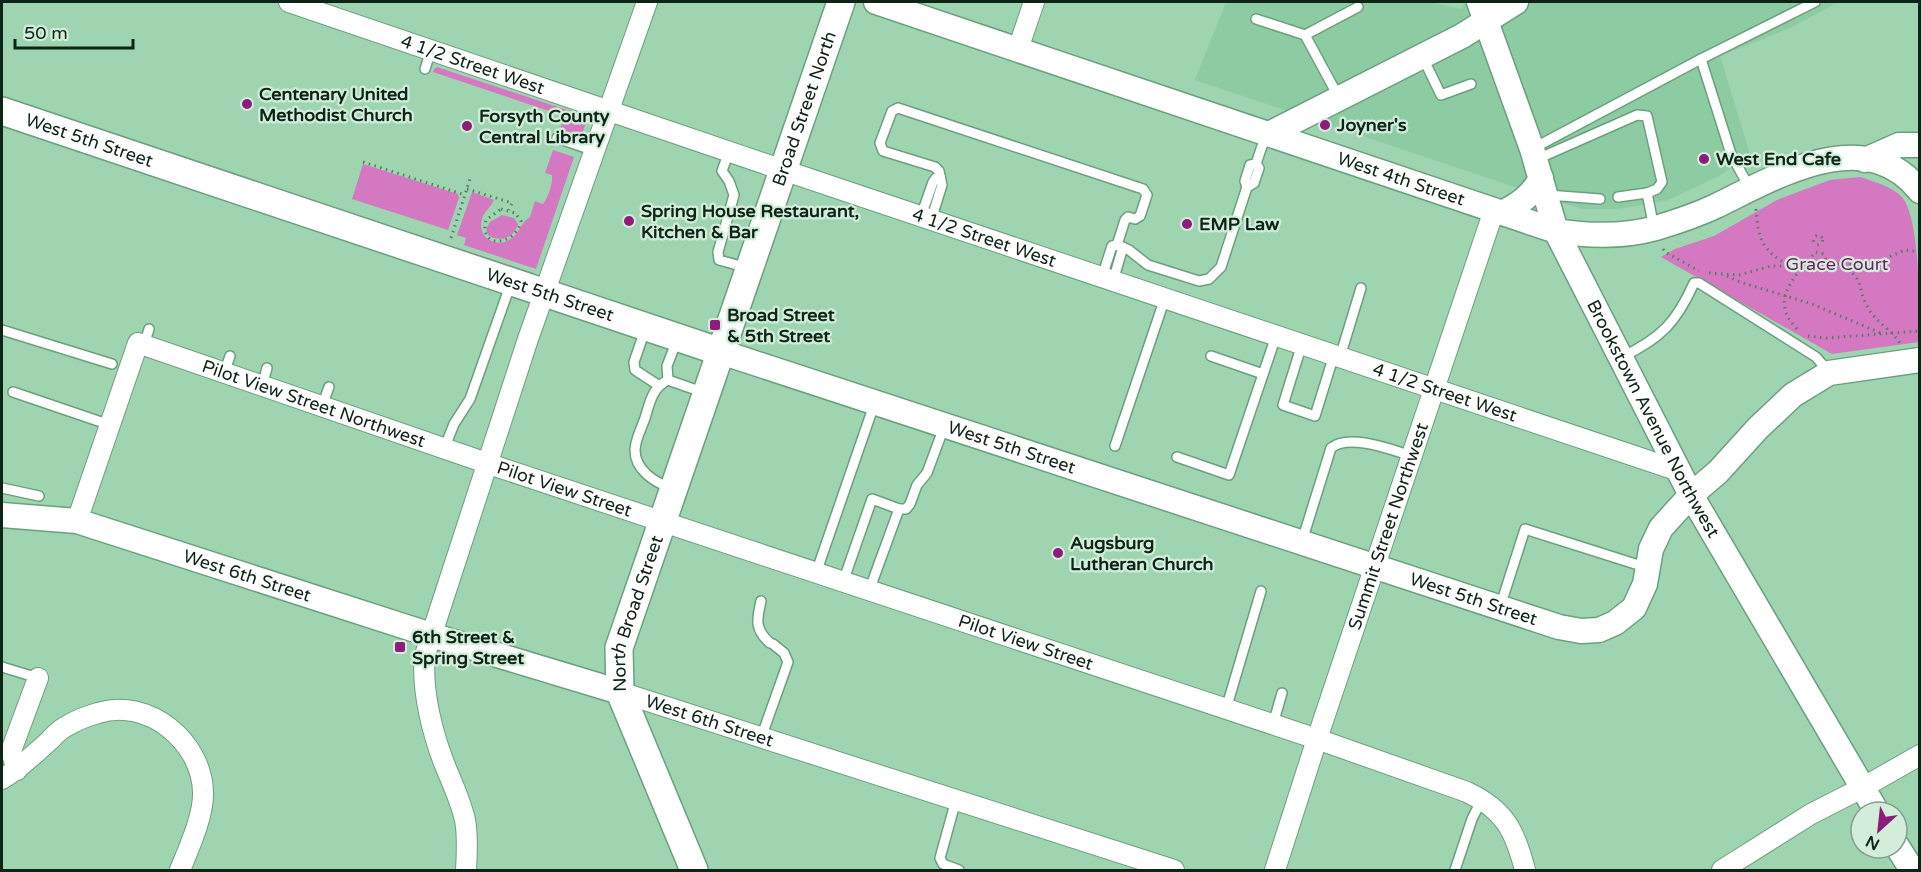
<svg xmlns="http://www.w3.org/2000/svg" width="1921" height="872" font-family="'Varela Round',sans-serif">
<rect width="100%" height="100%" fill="#9ed4b0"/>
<polygon fill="#8dcba3" points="1226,2 1430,2 1461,9 1466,2 1838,2 1790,28 1720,56 1750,154 1719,176 1668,200 1618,209 1583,209 1563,203 1195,80"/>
<g fill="#d479c1">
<polygon points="437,67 588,117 580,140 559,133 564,116 433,72 434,69"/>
<path d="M553,150L574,157L536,269L464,245L466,238L457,235L472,192L494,200C491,207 486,210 483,216C477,232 486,242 501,243C521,238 518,224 530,217L535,201L543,204C548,198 553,183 552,175L545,173Z"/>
<polygon points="363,164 458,194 459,198 448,230 352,199"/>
<path d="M1860,177C1875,182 1891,186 1902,197C1921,221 1919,308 1919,342L1832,354L1661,257L1675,249L1714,236L1777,200L1830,180Z"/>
<polygon points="357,215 534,273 533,276 356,218"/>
<path d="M502,215L514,218L518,224C514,238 500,243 488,235L486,229L490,222Z"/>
</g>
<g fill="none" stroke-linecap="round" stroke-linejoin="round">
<defs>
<g id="service">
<polyline points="1256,19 1305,35 1338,96"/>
<polyline points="1305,35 1358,7"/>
<polyline points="1423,58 1441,95 1471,84"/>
<polyline points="1701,59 1731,154 1749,187"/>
<polyline points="425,69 431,50"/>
<polyline points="557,138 595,151"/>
<polyline points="1532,149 1701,59 1815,2"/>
<polyline points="729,151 722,171 729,181 734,195 718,252 719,260 748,268"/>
<polyline points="1535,160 1637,115 1647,116 1662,182 1657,189 1647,193 1654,228"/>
<polyline points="1256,164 1250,165 1245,181 1247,187 1254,183 1259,168 1256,164 1262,146 1268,136"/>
<polyline points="1548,195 1600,199"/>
<polyline points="1618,197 1647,193"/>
<polyline points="921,216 933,182 936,178 940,176"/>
<polyline points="931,220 942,185 939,171 935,167 883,151 880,143 892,111 898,108 1143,189 1147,195 1140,216 1135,219 1128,217 1125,220 1117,245"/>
<polyline points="1102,277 1112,246 1117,245 1129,250 1148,265 1199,281 1209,279 1221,267 1247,187"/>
<polyline points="1113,281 1123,247"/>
<polyline points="2,330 112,364"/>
<polyline points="645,330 634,362 635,370 658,385"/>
<polyline points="1302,344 1283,405 1315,416 1334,355"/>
<polyline points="144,345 149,329"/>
<polyline points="1211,356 1263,374"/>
<polyline points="1340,357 1361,288"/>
<path d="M1622,357C1661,338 1676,323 1694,283H1699L1816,357L1828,371"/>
<polyline points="224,373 230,356"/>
<polyline points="668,380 667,366 677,340"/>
<polyline points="262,386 267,368"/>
<polyline points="13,392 110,425"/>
<polyline points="322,406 329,387"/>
<polyline points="1115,446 1165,298"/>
<polyline points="444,449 454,424 470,399 511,283"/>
<polyline points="1177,457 1229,475 1276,336"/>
<polyline points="2,488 39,496"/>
<path d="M671,488C654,482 635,470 635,450C635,440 642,427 645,418C650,402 652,388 668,380L705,393"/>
<path d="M1302,541L1331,448C1349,433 1392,450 1412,456"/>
<polyline points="816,573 874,405"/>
<polyline points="843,582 872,499 899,509"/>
<polyline points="869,591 899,509 906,509 910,504 917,485 927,473 944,427"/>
<path d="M761,601C757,619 754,629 770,643"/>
<polyline points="1500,607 1525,529 1648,568"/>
<polyline points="2,667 38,678"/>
<polyline points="1226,709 1261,591"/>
<polyline points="1273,724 1282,693"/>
<polyline points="761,738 788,662 784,653 773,644"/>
<polyline points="956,800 940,858 943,864 959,870"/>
<polyline points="1455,870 1472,819 1482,799"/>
</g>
<g id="minor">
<path id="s1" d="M289,2L783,170L1679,471"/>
<polyline points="1018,49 1034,2"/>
<path id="s2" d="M77,521L138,343L501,468L1317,739L1467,792C1505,810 1515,831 1525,870"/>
<path id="s3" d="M620,692L1174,870"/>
<polyline points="17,770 11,751 38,678"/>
<path d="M2,779C19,769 33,755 48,742C53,737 58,731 65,727C75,721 87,716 98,713C148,697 202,742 203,792C204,815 189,848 180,870"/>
<path d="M466,870C467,854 468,836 465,820C461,802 453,785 446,768C433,736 421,690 425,655L528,339L647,2"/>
<path id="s4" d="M1275,870L1317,739L1494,210"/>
<polyline points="1722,870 1811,814 1862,788 1920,755"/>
</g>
<g id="tertiary">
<path id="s5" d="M876,2L1556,231C1588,236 1624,237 1656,228C1676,222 1697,215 1716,206C1776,177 1865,122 1920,191"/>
<path id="s6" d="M1479,2L1532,149L1556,231L1691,495L1877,812"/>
<polyline points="1269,134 1462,36 1516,2"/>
<polyline points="1865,160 1899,145 1920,145"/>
<path d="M1502,213C1519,204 1532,196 1541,178"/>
<path id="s7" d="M721,352L1559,627L1581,631L1599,630L1615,623L1634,608L1645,584L1651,549L1661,528L1691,495L1718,472L1758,428L1793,395L1829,373L1920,360"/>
<path id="s8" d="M2,515L77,521L431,635L620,692"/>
<polyline points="1897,846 1912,870"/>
</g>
<g id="secondary">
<path id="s9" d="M2,111L721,352"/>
<path id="s10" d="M694,870L620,692L619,648L841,2"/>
</g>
</defs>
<use href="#service" stroke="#6ba07e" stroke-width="12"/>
<use href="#minor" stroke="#6ba07e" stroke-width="22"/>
<use href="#tertiary" stroke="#6ba07e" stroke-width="27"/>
<use href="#secondary" stroke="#6ba07e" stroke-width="30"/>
<g stroke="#567c64" stroke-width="3" stroke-dasharray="1.5 4.5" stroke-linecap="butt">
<polyline points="363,162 465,195"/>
<polyline points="467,189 512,203 509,210"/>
<path d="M501,209L515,213L521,221C516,246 478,250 486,220Z"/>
<path d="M1756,209C1758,239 1762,251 1789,265"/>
<circle cx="1818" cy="240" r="4.5"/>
<polyline points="451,238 470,179"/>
<polyline points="1663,249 1665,252 1699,271"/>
<polyline points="1805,266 1815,252 1823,254 1826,260 1826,264"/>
<path d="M1843,266C1865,280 1857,287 1867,306C1874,321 1891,329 1900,343"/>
<polyline points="1709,273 1739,275 1771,266 1803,266 1815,269 1820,269 1826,264 1872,264 1905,250 1920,252"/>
<polyline points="1727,276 1740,282 1812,304 1883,334"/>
<path d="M1797,329C1775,306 1785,289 1802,267"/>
<polyline points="1808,336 1827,338 1920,331"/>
</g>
<use href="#service" stroke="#fff" stroke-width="9"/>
<use href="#minor" stroke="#fff" stroke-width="20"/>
<use href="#tertiary" stroke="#fff" stroke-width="24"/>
<use href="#secondary" stroke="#fff" stroke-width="27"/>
</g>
<g fill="#8e1c7d" stroke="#d2eedb" stroke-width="2">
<circle cx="247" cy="104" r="6"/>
<circle cx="1325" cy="125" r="6"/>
<circle cx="467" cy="126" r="6"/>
<circle cx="1704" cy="159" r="6"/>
<circle cx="629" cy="221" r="6"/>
<circle cx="1187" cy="224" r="6"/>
<rect x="709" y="319" width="12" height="12" rx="3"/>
<circle cx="1058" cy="553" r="6"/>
<rect x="394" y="641" width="12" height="12" rx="3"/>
</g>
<g text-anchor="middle" stroke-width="4.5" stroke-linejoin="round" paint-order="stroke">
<g font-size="18" fill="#0e2417" stroke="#d2eedb">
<text dy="6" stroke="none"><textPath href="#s1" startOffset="194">4 1/2 Street West</textPath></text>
<text dy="6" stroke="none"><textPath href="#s10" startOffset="807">Broad Street North</textPath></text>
<text dy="6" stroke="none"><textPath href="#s9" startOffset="92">West 5th Street</textPath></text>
<text dy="6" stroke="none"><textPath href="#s5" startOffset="554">West 4th Street</textPath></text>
<text dy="6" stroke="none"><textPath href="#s1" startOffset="734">4 1/2 Street West</textPath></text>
<text dy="6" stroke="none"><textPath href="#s9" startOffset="578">West 5th Street</textPath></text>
<text dy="6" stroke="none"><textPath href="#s1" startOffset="1220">4 1/2 Street West</textPath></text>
<text dy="6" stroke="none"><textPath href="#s2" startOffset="374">Pilot View Street Northwest</textPath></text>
<text dy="6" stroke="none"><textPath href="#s6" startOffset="453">Brookstown Avenue Northwest</textPath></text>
<text dy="6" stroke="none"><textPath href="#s7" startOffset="306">West 5th Street</textPath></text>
<text dy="6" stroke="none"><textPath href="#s2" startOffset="639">Pilot View Street</textPath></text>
<text dy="6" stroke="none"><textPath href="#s4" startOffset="362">Summit Street Northwest</textPath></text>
<text dy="6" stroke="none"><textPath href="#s8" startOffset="254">West 6th Street</textPath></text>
<text dy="6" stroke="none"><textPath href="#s7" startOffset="792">West 5th Street</textPath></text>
<text dy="6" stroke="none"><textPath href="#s10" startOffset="274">North Broad Street</textPath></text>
<text dy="6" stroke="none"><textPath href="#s2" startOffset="1125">Pilot View Street</textPath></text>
<text dy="6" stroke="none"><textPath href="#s3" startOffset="94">West 6th Street</textPath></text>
</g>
<g font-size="18" font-weight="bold" fill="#0e2417" stroke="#d2eedb" text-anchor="start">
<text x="259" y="100">Centenary United<tspan x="259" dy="21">Methodist Church</tspan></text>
<text x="479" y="122">Forsyth County<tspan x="479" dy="21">Central Library</tspan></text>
<text x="1337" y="131">Joyner's</text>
<text x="1716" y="165">West End Cafe</text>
<text x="641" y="217">Spring House Restaurant,<tspan x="641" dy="21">Kitchen &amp; Bar</tspan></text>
<text x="1199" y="230">EMP Law</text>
<text x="727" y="321">Broad Street<tspan x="727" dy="21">&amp; 5th Street</tspan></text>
<text x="1070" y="549">Augsburg<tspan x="1070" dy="21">Lutheran Church</tspan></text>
<text x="412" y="643">6th Street &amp;<tspan x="412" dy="21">Spring Street</tspan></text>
</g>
<g font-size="18" fill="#701c63" stroke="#d2eedb">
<text x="1837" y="270">Grace Court</text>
</g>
</g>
<rect width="1921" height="872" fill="none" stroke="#0e2417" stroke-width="6"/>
<g transform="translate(1879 830) rotate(207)"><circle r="28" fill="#d2eedb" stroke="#849d8d" stroke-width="1.5"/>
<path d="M0-4.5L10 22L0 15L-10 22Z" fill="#8e1c7d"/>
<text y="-9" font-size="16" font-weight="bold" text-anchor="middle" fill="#0e2417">N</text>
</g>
<path d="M15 39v9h118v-9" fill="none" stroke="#0e2417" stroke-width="3"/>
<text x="24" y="39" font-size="18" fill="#0e2417" stroke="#d2eedb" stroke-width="4.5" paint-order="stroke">50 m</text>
</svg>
